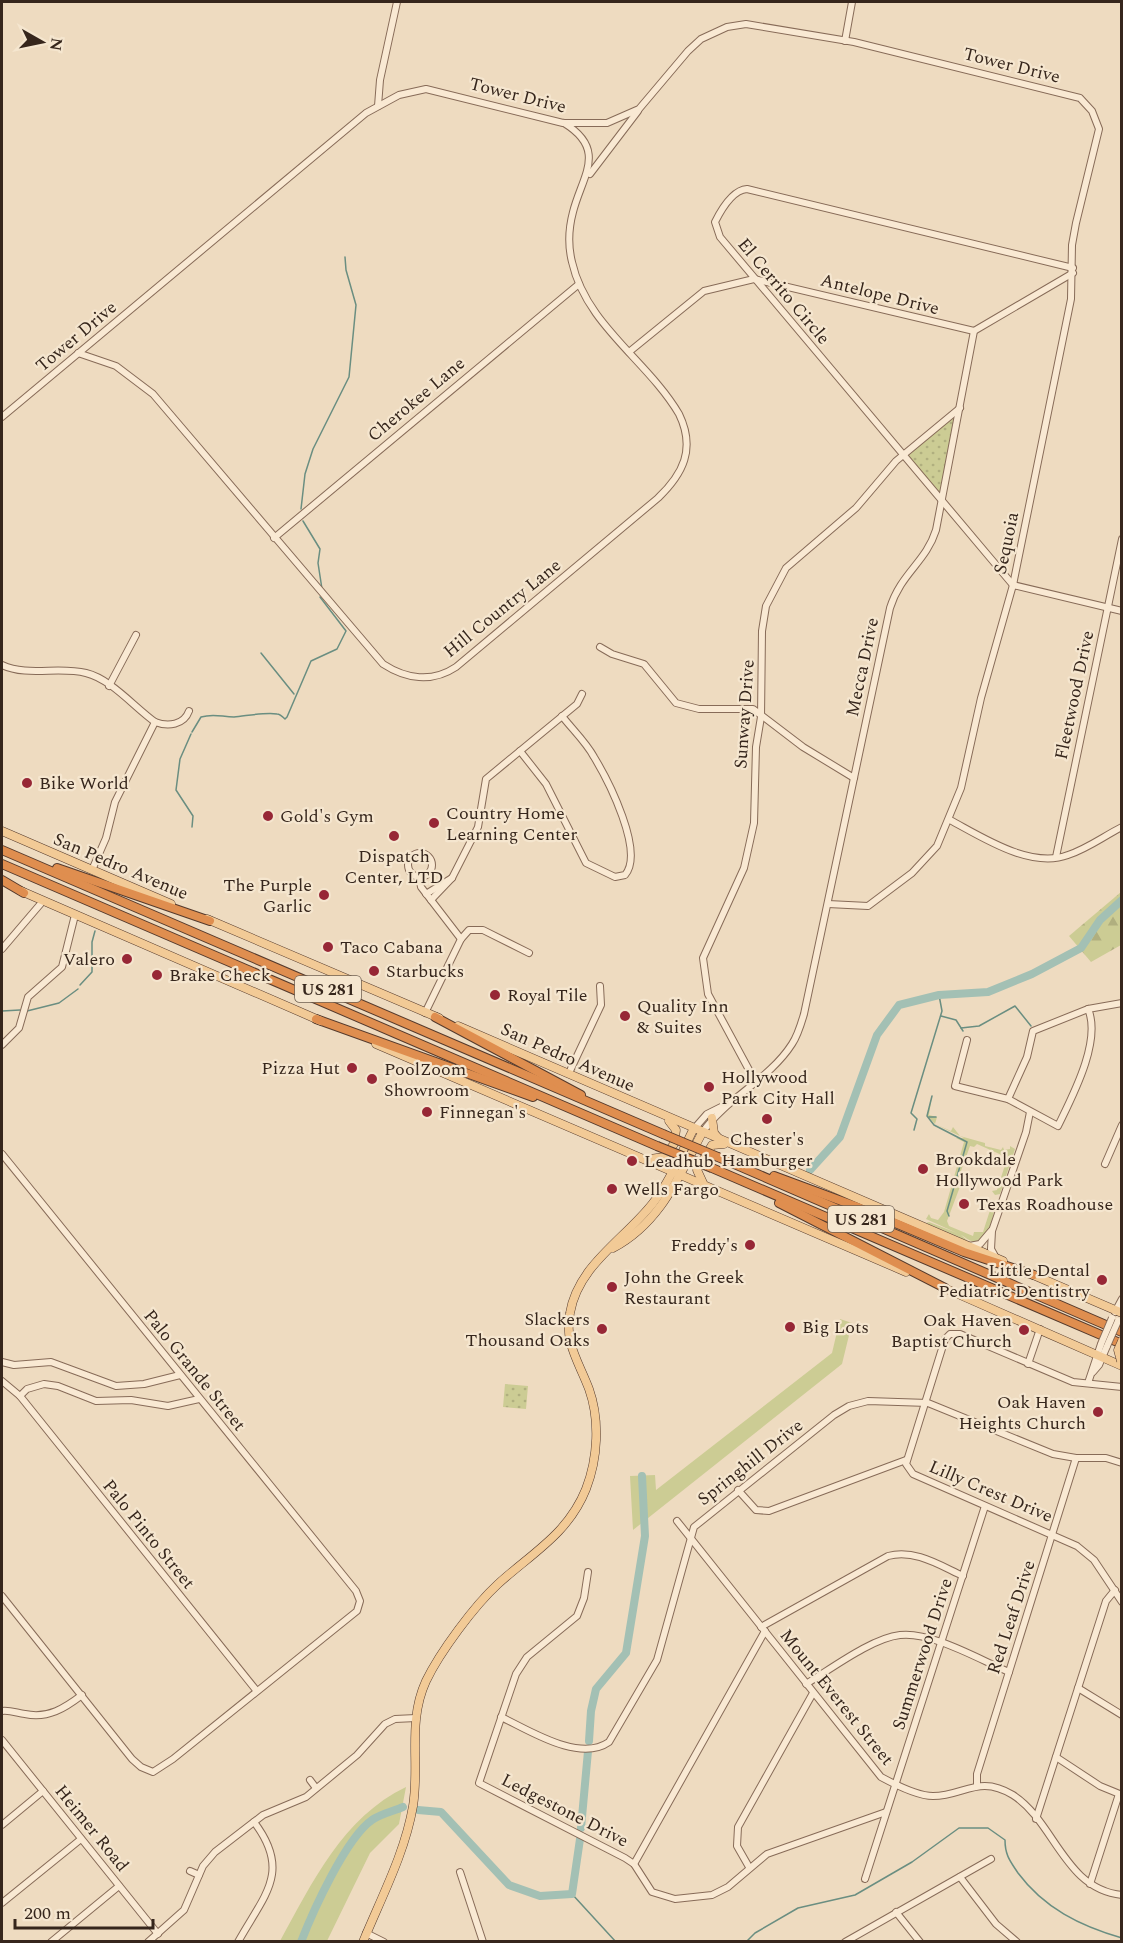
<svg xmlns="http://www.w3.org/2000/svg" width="1123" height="1943" font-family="Spectral,serif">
<defs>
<pattern id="forest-firs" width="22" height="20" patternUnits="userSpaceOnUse" patternTransform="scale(1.5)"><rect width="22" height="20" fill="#cccc94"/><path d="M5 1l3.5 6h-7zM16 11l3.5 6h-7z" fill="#b0af7f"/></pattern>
<pattern id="park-dots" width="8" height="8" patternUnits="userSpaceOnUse" patternTransform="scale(1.5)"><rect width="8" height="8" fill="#cccc94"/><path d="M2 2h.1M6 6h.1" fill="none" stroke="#b0af7f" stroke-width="1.8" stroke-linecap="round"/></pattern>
</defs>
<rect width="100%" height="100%" fill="#eedbc0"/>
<g fill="#cccc94">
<path d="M932,1096L929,1115L937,1117L935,1124L951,1131L953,1127L960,1136L985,1143V1146L1001,1150L1003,1147L1004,1150L1010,1149V1146L1015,1149L1000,1194L995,1195L992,1191L997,1190L1006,1162L1003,1160L1004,1156L977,1144L974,1147L970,1146L957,1182L961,1184L947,1221L949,1226L973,1236L974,1232H983L992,1204L988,1203L994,1200L996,1204C993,1215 989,1242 974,1242C969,1241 965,1237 961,1235L968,1241L926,1223L929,1222L957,1233L926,1219L929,1214L931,1218L938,1220L944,1212L964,1142L956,1138H964L935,1124L927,1116Z"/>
<polygon points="840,1319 852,1323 842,1364 633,1530 630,1476 655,1475 656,1490 832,1353"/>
<path d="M406,1787L399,1824L370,1853L327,1941H280C312,1883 343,1817 406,1787Z"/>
</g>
<polygon fill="url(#forest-firs)" points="1121,892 1121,945 1091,962 1069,936"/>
<g fill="url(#park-dots)">
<polygon points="953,415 957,415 940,494 907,456"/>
<polygon points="505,1384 528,1386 526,1409 503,1407"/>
</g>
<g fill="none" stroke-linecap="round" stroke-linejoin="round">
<g stroke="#6a8e81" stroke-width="1.5">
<polyline points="301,509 305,474 313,449 349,377 356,305 346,270 345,257"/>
<polyline points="303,521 320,549 318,563 322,589"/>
<polyline points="261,653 294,694"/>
<path d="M192,732L201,717C214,713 222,717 234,717C246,716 265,712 277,714C279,714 283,717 285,719L287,717L311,661L337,649L346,631L320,597"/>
<polyline points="191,734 180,759 176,790 193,816 192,827"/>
<polyline points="80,985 92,972 92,942 95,931"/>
<polyline points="2,1011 20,1010"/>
<polyline points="27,1011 59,1003 78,989"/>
<polyline points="941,1016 956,1020 963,1031"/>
<polyline points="961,1028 979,1026 1015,1006 1031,1026"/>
<polyline points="932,1096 927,1116 934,1125 967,1142 947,1211 949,1216"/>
<polyline points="929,1117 936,1117"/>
<polyline points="914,1130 917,1119 911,1113 942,1011 939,995"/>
<polyline points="572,1894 616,1942"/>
<path d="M746,1942L755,1933L798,1908L855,1895L912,1862L959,1828H988L1005,1840C1005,1855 1010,1861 1018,1873C1044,1908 1080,1926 1122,1938"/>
</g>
<g stroke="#a3c0b4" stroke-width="8">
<polyline points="810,1170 840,1137 877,1035 899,1005 939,995 988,992 1032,974 1081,948 1100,920 1122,900"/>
<polyline points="589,1741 591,1711 596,1689 626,1653 645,1536 642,1476"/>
<polyline points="418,1810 441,1812 509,1885 540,1896 572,1894 580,1839"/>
<polyline points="581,1828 588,1751"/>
<path d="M301,1942C313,1911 346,1838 372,1820C380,1814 394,1811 403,1807"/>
</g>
<defs>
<g id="minor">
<polyline points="845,41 852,2"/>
<polyline points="378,106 380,80 397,2"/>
<polyline points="590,174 638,111"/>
<path d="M1073,268L747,189C732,190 721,210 715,222L720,237L1013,585L1122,611"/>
<polyline points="629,352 704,291 754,279 974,331"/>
<path d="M78,353L116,366L153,394L383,664C406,679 432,683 456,667L658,498C683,474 696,449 679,414C648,361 586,325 572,262C568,246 569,227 573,212C582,176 608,150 564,123"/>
<polyline points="2,417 366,113 399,95 426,89 563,123 607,123 639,109 688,51 701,39 727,27 746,24 854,42 1080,98 1092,111 1099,129 1076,223 1072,245 1071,299 1013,585 981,698 961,788 937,846 912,873 868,906 828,904"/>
<polyline points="274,538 579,284"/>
<polyline points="600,647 612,654 644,664 676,703 699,709 753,709 803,747 854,778"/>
<path d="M2,665C28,677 58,666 86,673C111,679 134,707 155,722C168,727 184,725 189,711"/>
<polyline points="109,686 136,635"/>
<path d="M520,751L546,784L586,863L615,877L625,875C645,852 608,780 594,757C586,742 572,729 562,716"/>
<path d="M950,820C982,837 1030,869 1068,855C1087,849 1104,836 1122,827"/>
<circle cx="420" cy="865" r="12"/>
<polyline points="1056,857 1122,539"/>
<polyline points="92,870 106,838 115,802 155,722"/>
<polyline points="419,877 421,887 461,939"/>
<polyline points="426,894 452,878"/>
<polyline points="431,900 452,878 478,827 486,779 577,704 582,694"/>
<polyline points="2,949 43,901"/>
<polyline points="425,1013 461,939 469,930 483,930 529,953"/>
<path d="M967,1040L955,1086L1008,1099L1058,1126C1072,1097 1102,1041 1088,1009"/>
<polyline points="2,1045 19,1028 28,997 62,967 75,915"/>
<polyline points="569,1073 601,1005 600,986"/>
<polyline points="755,1081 708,994 703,958 744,868 754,823 756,747 761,717 762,631 766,606 786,568 856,508 896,461 960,408"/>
<polyline points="1008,1099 1027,1057 1033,1031 1088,1009 1122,1003"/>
<polyline points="693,1130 707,1114 721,1107"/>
<path d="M702,1133C726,1098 769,1080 792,1044C798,1035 801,1024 804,1014L890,608C901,573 926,562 936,530L974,331L1073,273"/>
<polyline points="2,1154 356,1591 360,1601 357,1611 173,1759 153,1772 141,1767 132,1759 2,1596"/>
<polyline points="1105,1164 1122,1125"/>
<polyline points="969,1246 980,1244 991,1231"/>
<polyline points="996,1258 991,1249 992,1231 1026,1132 1030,1112"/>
<polyline points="1115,1312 1122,1299"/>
<polyline points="2,1362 14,1365 51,1362 116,1386 144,1384 180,1375"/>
<polyline points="1028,1364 1040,1329"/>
<polyline points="1093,1372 1099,1365 1107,1346"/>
<polyline points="2,1381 20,1396 256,1690"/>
<polyline points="1088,1383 1101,1344"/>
<polyline points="1122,1387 1073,1382 960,1334 950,1334 945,1339 906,1464 913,1474 1077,1546 1094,1560 1122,1602"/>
<polyline points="20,1396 27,1389 44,1384 58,1386 96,1401 131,1400 168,1406 199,1399"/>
<polyline points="738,1490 756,1510 769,1511 906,1460"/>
<path d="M677,1521L881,1777C894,1784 918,1796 933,1796C964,1796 979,1774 1013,1795C1055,1822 1064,1889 1122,1895"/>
<polyline points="588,1572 584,1598 577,1616 527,1657 516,1674 479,1783 625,1858 634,1864 652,1892 675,1899 712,1895 728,1887 767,1854 886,1812"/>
<path d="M761,1627L888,1556C915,1549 939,1565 963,1576"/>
<path d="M806,1684C831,1669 872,1638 900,1635C931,1631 980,1660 1009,1672"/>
<polyline points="1078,1688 1122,1715"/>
<path d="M2,1711C10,1710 17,1713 25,1714C48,1719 65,1708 82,1695"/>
<path d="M501,1717C529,1730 579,1763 609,1742L657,1660L694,1527L834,1415L849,1406L868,1401L928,1403L1053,1454L1076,1458H1106L1122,1463"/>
<polyline points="2,1740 158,1934"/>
<polyline points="1056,1757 1100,1786 1122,1795"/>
<polyline points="310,1780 316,1788"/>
<polyline points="977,1785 977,1774 1076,1458"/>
<polyline points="1036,1819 1106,1601 1115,1590"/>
<polyline points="2,1825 43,1791"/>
<polyline points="634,1864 765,1631"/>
<polyline points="749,1867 737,1846 738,1827 813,1693"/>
<polyline points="190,1871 199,1875"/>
<polyline points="460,1872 483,1942"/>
<polyline points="960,1877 996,1924 1017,1942"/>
<polyline points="865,1879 985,1506"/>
<polyline points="1090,1884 1119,1794"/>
<polyline points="2,1903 81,1839"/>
<polyline points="896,1912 920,1942"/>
<polyline points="366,1933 384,1942"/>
<polyline points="51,1942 119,1886"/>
<polyline points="148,1942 184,1910 203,1866 215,1852 263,1815 306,1797 357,1755 385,1724 395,1719 416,1718"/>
<path d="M238,1942C264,1895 292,1872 254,1822"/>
<polyline points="845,1942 991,1859"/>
</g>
<g id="major">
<polyline points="2,831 171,904"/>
<polyline points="21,891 321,1021"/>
<polyline points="207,919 439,1018"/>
<polyline points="458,1026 1003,1261"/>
<polyline points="376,1044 906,1272"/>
<polyline points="712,1118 714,1133 720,1140"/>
<polyline points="650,1159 664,1157 674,1144 676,1130 669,1121"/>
<polyline points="703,1183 697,1170 712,1145 724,1144"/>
<path d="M613,1248C660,1223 678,1178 702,1133"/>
<polyline points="1031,1274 1122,1313"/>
<polyline points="942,1287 1122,1366"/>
<path d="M363,1942C381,1898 405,1853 413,1806C420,1764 407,1722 426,1681C440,1652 474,1606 498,1584C532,1553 568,1534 586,1489C598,1458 600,1420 589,1389C579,1362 564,1343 570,1313C578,1265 625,1239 653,1203C670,1181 681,1154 693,1130"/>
</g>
<g id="highway">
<polyline points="2,850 663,1134"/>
<polyline points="2,864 657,1146"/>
<polyline points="57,868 210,921"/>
<polyline points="2,880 24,893"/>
<polyline points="435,1017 581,1095"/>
<polyline points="316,1019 533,1097"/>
<polyline points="718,1157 1122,1332"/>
<polyline points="712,1168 1122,1344"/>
<polyline points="774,1176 855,1206 964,1252 1034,1275"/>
<polyline points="779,1203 945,1288"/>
</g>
</defs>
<use href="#minor" stroke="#876b58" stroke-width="8"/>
<use href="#major" stroke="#553a2c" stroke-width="9"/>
<use href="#highway" stroke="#553a2c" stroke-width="10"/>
<use href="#minor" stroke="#f9e9d3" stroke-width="6"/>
<use href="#major" stroke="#f2ca96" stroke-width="8"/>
<use href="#highway" stroke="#df8e4f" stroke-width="8"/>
<defs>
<g id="minor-bridge">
<polyline points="1101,1344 1112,1318"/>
<polyline points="1107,1346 1118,1321"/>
</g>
<polyline id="major-bridge" points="1121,1361 1118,1350 1122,1341"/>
<g id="highway-bridge">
<polyline points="663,1134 718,1157"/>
<polyline points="657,1146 712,1168"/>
</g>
</defs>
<use href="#minor-bridge" stroke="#876b58" stroke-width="8" stroke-linecap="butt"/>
<use href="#major-bridge" stroke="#553a2c" stroke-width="9" stroke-linecap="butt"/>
<use href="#highway-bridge" stroke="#553a2c" stroke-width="10" stroke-linecap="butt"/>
<use href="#minor-bridge" stroke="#f9e9d3" stroke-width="6"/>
<use href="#major-bridge" stroke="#f2ca96" stroke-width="8"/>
<use href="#highway-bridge" stroke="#df8e4f" stroke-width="8"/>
</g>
<g fill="#972736" stroke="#f5e6cf" stroke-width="2">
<circle cx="27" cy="783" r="6"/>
<circle cx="268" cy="816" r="6"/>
<circle cx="434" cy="823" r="6"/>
<circle cx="394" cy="836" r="6"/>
<circle cx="324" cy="895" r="6"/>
<circle cx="328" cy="947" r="6"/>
<circle cx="127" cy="959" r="6"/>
<circle cx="374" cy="971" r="6"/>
<circle cx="157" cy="975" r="6"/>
<circle cx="495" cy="995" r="6"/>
<circle cx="625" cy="1016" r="6"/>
<circle cx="352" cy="1068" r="6"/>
<circle cx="372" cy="1079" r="6"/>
<circle cx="709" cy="1087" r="6"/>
<circle cx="427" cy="1112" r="6"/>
<circle cx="767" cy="1119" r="6"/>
<circle cx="632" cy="1161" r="6"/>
<circle cx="923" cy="1169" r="6"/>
<circle cx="612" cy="1189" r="6"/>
<circle cx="964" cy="1204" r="6"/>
<circle cx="750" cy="1245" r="6"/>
<circle cx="1102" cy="1280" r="6"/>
<circle cx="612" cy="1287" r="6"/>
<circle cx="790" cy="1327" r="6"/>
<circle cx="602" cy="1329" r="6"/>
<circle cx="1024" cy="1330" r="6"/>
<circle cx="1098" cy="1412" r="6"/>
</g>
<g text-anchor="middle" stroke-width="4.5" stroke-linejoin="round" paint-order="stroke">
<g fill="#f5e6cf" stroke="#6f6052" stroke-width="1.5">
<rect x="295" y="976" width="66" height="26" rx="4.5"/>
<rect x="828" y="1206" width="66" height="26" rx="4.5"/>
</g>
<g font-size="16" font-weight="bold" fill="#36261c">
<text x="328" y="995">US 281</text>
<text x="861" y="1225">US 281</text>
</g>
<g font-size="18" fill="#36261c" stroke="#f5e6cf">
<text transform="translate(1012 65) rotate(14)" y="6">Tower Drive</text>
<text transform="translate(518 95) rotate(14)" y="6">Tower Drive</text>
<text transform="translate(784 291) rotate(50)" y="6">El Cerrito Circle</text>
<text transform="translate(880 294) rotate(14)" y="6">Antelope Drive</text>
<text transform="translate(76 336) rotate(-40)" y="6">Tower Drive</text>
<text transform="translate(416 399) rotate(-40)" y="6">Cherokee Lane</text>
<text transform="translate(1006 543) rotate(-78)" y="6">Sequoia</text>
<text transform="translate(502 608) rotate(-39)" y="6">Hill Country Lane</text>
<text transform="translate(862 667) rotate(-78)" y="6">Mecca Drive</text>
<text transform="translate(1074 695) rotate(-78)" y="6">Fleetwood Drive</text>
<text transform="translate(744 714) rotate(-86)" y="6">Sunway Drive</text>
<text transform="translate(121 866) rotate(23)" y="6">San Pedro Avenue</text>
<text transform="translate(568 1057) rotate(24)" y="6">San Pedro Avenue</text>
<text transform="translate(195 1370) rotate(51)" y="6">Palo Grande Street</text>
<text transform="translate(750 1462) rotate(-38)" y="6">Springhill Drive</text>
<text transform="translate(991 1491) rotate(23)" y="6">Lilly Crest Drive</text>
<text transform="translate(149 1534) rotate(51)" y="6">Palo Pinto Street</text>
<text transform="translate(1011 1617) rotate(-72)" y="6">Red Leaf Drive</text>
<text transform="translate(922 1654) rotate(-72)" y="6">Summerwood Drive</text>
<text transform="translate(837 1697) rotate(51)" y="6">Mount Everest Street</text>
<text transform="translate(565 1810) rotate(27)" y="6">Ledgestone Drive</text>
<text transform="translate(92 1828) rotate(51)" y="6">Heimer Road</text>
</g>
<g font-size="18" fill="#36261c" stroke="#f5e6cf" text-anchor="start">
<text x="39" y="789">Bike World</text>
<text x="446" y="819">Country Home<tspan x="446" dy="21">Learning Center</tspan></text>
<text x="280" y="822">Gold's Gym</text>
<text x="394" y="862" text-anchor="middle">Dispatch<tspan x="394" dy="21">Center, LTD</tspan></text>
<text x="312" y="891" text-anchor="end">The Purple<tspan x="312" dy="21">Garlic</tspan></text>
<text x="340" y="953">Taco Cabana</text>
<text x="115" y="965" text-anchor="end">Valero</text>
<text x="386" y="977">Starbucks</text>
<text x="169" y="981">Brake Check</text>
<text x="507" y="1001">Royal Tile</text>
<text x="637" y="1012">Quality Inn<tspan x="637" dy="21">&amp; Suites</tspan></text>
<text x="340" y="1074" text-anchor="end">Pizza Hut</text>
<text x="384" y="1075">PoolZoom<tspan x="384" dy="21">Showroom</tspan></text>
<text x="721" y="1083">Hollywood<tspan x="721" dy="21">Park City Hall</tspan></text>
<text x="439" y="1118">Finnegan's</text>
<text x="767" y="1145" text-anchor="middle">Chester's<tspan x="767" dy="21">Hamburger</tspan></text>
<text x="935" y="1165">Brookdale<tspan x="935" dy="21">Hollywood Park</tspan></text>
<text x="644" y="1167">Leadhub</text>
<text x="624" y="1195">Wells Fargo</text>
<text x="976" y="1210">Texas Roadhouse</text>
<text x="738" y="1251" text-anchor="end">Freddy's</text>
<text x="1090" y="1276" text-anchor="end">Little Dental<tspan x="1090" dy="21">Pediatric Dentistry</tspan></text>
<text x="624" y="1283">John the Greek<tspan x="624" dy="21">Restaurant</tspan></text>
<text x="590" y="1325" text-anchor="end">Slackers<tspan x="590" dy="21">Thousand Oaks</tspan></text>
<text x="1012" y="1326" text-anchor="end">Oak Haven<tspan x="1012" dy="21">Baptist Church</tspan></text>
<text x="802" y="1333">Big Lots</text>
<text x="1086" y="1408" text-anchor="end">Oak Haven<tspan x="1086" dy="21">Heights Church</tspan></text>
</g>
</g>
<rect width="1123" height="1943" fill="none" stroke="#36261c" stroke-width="6"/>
<g transform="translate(42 42) rotate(99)" stroke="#f5e6cf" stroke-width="4.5" paint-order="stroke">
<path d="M0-4.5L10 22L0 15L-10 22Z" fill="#36261c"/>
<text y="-9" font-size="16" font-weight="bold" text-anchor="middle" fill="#36261c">N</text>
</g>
<path d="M15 1919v9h138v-9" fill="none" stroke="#36261c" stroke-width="3"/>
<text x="24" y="1919" font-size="18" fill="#36261c" stroke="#f5e6cf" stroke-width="4.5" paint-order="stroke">200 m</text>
</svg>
